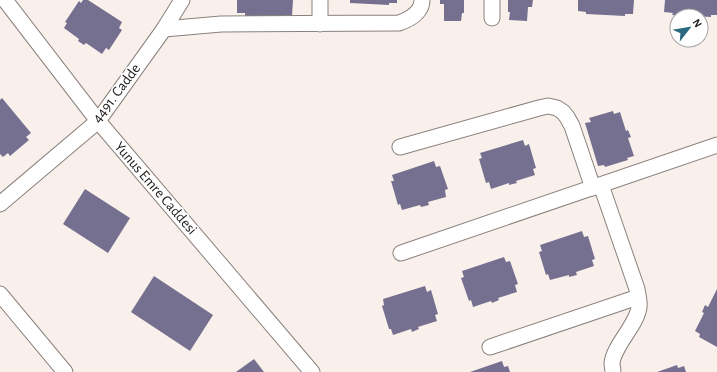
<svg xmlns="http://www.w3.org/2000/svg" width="717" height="372" font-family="'Alegreya Sans',sans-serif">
<rect width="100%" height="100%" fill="#faf0eb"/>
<g fill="#757090">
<polygon points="83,0 88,0 122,22 119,28 122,30 109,50 106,48 102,54 86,43 84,45 78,41 79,39 64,28 67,23 65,22 79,1 81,3"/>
<polygon points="237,0 293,0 292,16 284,15 284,18 245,16 245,13 237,13"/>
<polygon points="350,0 397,0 397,3 389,3 389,5 350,3"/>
<polygon points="440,0 464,0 464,13 462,13 461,21 444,21 444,4 440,4"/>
<polygon points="508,0 533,0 532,7 528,7 527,21 509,20 510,12 508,12"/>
<polygon points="578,0 634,0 633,14 625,14 625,16 586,14 586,12 578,11"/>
<polygon points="665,0 717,0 717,15 711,15 711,17 672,15 673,13 664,12"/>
<polygon points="2,98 31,133 26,137 29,140 10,156 8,153 3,157 0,154 0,100"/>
<polygon points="613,111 614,114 620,112 626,131 628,130 631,137 628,138 634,156 627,158 628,160 605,167 604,165 598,166 585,123 591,122 589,118"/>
<polygon points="523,140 525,146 529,144 536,168 533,169 535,175 516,181 517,183 509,185 509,183 491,189 489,182 486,183 479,159 482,158 480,153"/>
<polygon points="434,161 436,167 440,166 448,189 445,190 446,197 428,202 429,205 421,207 420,205 402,210 400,204 398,205 391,181 394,181 392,175"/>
<polygon points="85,189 130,218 108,253 63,224"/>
<polygon points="582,231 584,237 588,236 595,259 592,260 594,266 576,272 577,275 569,277 569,275 550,280 548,274 546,275 539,252 542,251 540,245"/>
<polygon points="504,257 506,262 510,261 518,284 515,285 517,292 498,298 499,300 492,303 491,301 473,307 471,300 469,301 461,278 464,277 462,271"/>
<polygon points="154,276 213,315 190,351 131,312"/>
<polygon points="425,286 427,292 431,290 438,314 435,315 437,321 418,327 419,329 412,332 411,329 393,335 391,329 389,329 382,306 384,305 383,299"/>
<polygon points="717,289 717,347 699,337 700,334 695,331 704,313 702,312 705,305 708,307"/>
<polygon points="254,359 264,372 236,372"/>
<polygon points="502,361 504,367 508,366 510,372 470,372"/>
<polygon points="677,365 678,368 684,366 686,372 657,372"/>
</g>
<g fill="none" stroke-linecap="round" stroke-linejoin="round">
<defs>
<g id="minor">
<polyline points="5,0 98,121 312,372"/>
<polyline points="320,0 320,24"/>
<polyline points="492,18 492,0"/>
<path d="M164,29L221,24L399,23C410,19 422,13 422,0"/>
<polyline points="400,147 539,108 548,106 557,108 563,112 567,117 572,126 593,188"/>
<path d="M601,185L637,289C638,295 640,302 639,307C637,325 614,345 612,363C612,366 613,369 613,372"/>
<polyline points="0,204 98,121 164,29 182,0"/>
<polyline points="401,253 717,145"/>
<polyline points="0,294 65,372"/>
<polyline points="490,347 638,297"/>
</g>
</defs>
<use href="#minor" stroke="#8a817d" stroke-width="17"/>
<use href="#minor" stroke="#fff" stroke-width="15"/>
</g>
<g text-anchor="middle" stroke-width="3.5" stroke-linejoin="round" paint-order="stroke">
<g font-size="15" fill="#1e1a19" stroke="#fff">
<text transform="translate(116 93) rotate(-53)" y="5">4491. Cadde</text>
<text transform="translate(156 188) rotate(49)" y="5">Yunus Emre Caddesi</text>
</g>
</g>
<g transform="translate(689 28) rotate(59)"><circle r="19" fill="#ffffff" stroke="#a5a3a3"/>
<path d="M0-3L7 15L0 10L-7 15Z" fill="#2a697e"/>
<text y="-6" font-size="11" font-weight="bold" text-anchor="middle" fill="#1e1a19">N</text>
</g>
</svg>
